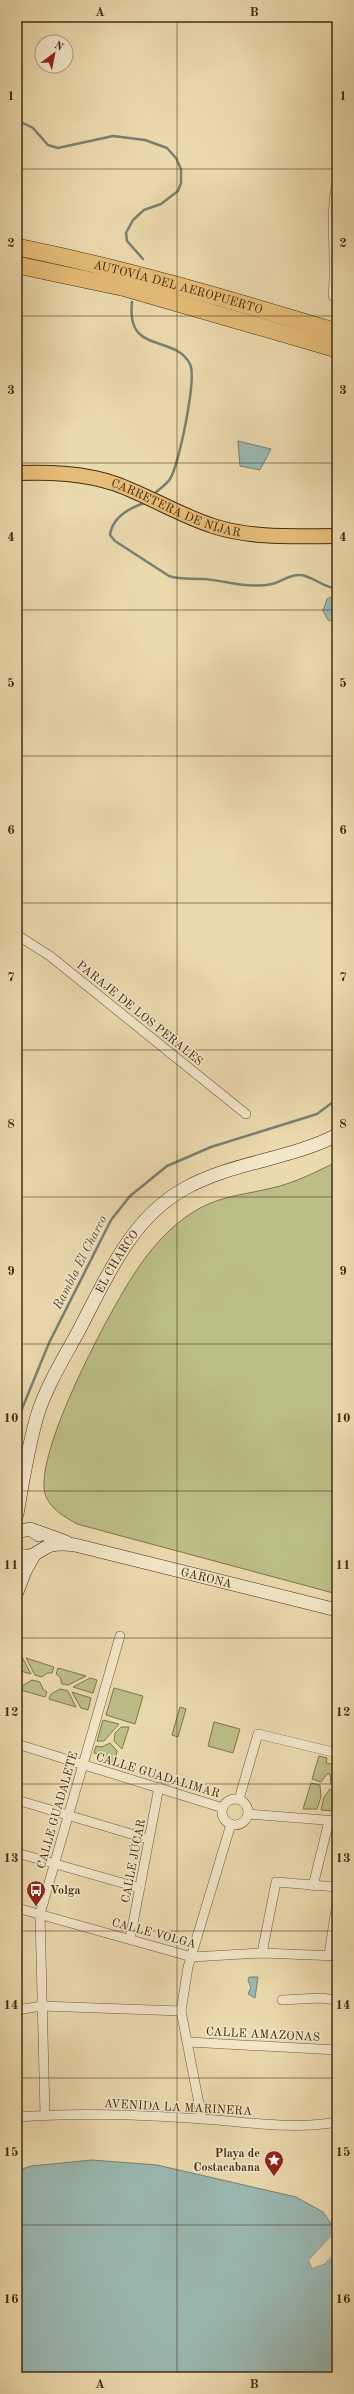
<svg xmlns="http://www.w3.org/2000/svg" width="354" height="2394" font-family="'Old Standard TT',serif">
<rect width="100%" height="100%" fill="#ecdaaf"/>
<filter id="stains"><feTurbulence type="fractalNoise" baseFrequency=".005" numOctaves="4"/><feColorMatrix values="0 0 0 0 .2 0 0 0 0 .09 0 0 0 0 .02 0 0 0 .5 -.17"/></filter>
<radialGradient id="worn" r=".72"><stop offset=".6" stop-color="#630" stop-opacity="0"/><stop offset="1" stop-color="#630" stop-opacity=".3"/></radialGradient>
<g fill="#bcbe88" stroke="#80754d">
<path d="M337,1162V1594L77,1524C65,1517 50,1509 45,1494C34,1451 112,1306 138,1268C149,1252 163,1235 178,1223C212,1195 237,1197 276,1187C297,1182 317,1171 337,1162Z"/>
<polygon points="17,1656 22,1657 31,1674 17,1670"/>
<polygon points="26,1658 54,1667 52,1673 47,1673 42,1677 35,1675"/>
<polygon points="58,1668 86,1676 68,1685 62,1684 60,1677 56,1674"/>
<polygon points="90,1678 97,1680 93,1693 73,1687"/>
<polygon points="32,1680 40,1682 43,1689 47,1692 45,1697 17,1689"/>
<polygon points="114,1688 143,1696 135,1724 106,1715"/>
<polygon points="60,1689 68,1691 76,1707 49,1699 51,1694"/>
<polygon points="72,1692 91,1698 88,1710 81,1708"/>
<polygon points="180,1707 186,1709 178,1737 172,1735"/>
<polygon points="103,1720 119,1724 104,1741 97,1741"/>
<polygon points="214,1722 240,1729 233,1753 208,1746"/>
<polygon points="121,1727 129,1727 122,1749 114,1741 115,1733"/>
<polygon points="110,1743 117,1751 114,1764 103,1761 105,1756 94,1753 96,1746 102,1747"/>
<polygon points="319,1756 327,1758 326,1763 337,1765 337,1786 331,1784 330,1774 327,1774 321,1782 312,1779"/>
<polygon points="311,1783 320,1785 321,1797 317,1809 303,1809"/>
<polygon points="330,1789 337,1791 337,1811 321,1810 324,1797"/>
</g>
<g fill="#9ab9b3" stroke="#788173">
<polygon points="238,441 271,449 260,470 240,466"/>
<polygon points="337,594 337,623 328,620 323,611 327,599"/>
<polygon points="249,1977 258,1977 255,1998 248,1994 251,1987 248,1981"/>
<polygon points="92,2160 157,2165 296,2197 323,2212 336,2231 309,2260 312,2268 324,2264 337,2251 337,2377 17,2377 17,2171 31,2166"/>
</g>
<polygon fill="#ecdaaf" points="337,2230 337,2233 311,2260 313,2265 323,2262 337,2249 337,2251 324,2264 312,2268 309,2260"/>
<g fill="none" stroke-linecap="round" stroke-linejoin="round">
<g stroke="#788173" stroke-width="2.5">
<polyline points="17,120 33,128 48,145 58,148 113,136 145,140 167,148 176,158 181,169 181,183 178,191 161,204 144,210 133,220 126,233 127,241 143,259"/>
<path d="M132,302C126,356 174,333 190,364C197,378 179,465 170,479C166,485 159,489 154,494"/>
<path d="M144,503C130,508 112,518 110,535L115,541L169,576C181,580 192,578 205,579C226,581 251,589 272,584C281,582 290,574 300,575C314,576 324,589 337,588"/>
<polyline points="17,1421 49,1343 111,1220 130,1196 167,1166 211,1147 317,1114 337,1099"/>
</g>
<defs>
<g id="street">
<path d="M333,296C337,259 329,219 337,183"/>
<polyline points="17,935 50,956 246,1114"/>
<polyline points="17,1744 223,1808"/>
<circle cx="235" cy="1812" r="13"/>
<polyline points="239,1799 258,1734 337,1753"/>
<polyline points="17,1800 148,1839"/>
<polyline points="248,1814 337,1821"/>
<polyline points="17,1853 140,1888"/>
<polyline points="313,1886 329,1821"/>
<polyline points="17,1908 192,1957 262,1953 337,1956"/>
<polyline points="130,1939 159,1787"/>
<polyline points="262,1953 276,1882 337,1887"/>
<polyline points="329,1955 337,1902"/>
<polyline points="282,2000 320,1998 337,2000"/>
<polyline points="17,2010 42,2006 181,2011"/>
<polyline points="188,2042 337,2050"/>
<polyline points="45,2115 40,1914 120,1636"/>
<path d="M17,2117C78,2112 142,2115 203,2119C248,2122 293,2130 337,2122"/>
<polyline points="202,2119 181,2011 188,1967 231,1824"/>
</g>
<g id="secondary">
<path id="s1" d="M17,1514C23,1480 28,1446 38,1413C47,1385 64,1358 78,1332C106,1279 130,1219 184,1189C231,1162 289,1160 337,1135"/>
<polyline points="33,1530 66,1542"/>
<polyline points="17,1532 30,1529 39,1535"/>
<path id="s2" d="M17,1553C30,1563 40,1548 52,1545C60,1543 68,1544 75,1545L337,1610"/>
<polyline points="17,1592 25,1571 34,1555"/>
</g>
<g id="primary">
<path id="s3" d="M17,473C50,472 84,473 116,484C149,496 179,515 213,526C253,539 296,536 337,536"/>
</g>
<g id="highway">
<path id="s4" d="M17,247C126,269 231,300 337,332"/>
<polyline points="17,265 126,288 337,349"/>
</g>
</defs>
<use href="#street" stroke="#6f5839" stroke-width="10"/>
<use href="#secondary" stroke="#452c12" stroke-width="14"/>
<use href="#primary" stroke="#452c12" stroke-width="16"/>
<use href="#highway" stroke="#452c12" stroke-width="18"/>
<use href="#street" stroke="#f3e7cb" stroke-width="9"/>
<use href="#secondary" stroke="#f3e7cb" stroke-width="13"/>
<use href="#primary" stroke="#e6bd78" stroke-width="14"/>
<use href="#highway" stroke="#e6bd78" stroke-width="17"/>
</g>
<path fill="none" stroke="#452c12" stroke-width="1" stroke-opacity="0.55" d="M177,17V2377M17,169H337M17,316H337M17,463H337M17,610H337M17,756H337M17,903H337M17,1050H337M17,1197H337M17,1344H337M17,1491H337M17,1638H337M17,1784H337M17,1931H337M17,2078H337M17,2225H337"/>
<defs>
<symbol id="bus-pin" viewBox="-11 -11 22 30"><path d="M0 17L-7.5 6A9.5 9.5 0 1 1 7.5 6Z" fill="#8f2418" stroke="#f3e7cb"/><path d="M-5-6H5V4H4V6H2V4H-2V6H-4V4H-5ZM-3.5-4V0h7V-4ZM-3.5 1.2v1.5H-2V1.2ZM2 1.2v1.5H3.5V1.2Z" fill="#fff"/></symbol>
<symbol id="sight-pin" viewBox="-11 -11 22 30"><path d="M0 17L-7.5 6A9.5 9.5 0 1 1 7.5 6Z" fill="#8f2418" stroke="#f3e7cb"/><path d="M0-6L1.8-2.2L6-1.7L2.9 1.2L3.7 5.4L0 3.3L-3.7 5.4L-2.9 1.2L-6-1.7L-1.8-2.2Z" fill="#fff"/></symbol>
</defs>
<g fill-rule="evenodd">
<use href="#bus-pin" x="25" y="1879" width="22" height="30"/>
<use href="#sight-pin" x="263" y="2149" width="22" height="30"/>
</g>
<g text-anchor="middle" stroke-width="3" stroke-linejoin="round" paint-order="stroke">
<g font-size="12" fill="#452c12" stroke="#f3e7cb">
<text dy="4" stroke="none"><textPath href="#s4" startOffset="166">AUTOVÍA DEL AEROPUERTO</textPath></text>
<text dy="4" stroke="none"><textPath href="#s3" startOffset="165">CARRETERA DE NÍJAR</textPath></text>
<text transform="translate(140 1013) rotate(39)" y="4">PARAJE DE LOS PERALES</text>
<text dy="4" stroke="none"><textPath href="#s1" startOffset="274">EL CHARCO</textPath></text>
<text dy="4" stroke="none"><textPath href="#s2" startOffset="197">GARONA</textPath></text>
<text transform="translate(158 1775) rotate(17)" y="4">CALLE GUADALIMAR</text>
<text transform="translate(57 1810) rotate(-74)" y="4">CALLE GUADALETE</text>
<text transform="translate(133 1861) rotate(-79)" y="4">CALLE JÚCAR</text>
<text transform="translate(154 1933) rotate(15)" y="4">CALLE VOLGA</text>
<text transform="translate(263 2034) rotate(3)" y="4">CALLE AMAZONAS</text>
<text transform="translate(178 2107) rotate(3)" y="4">AVENIDA LA MARINERA</text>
</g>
<g font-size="12" font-weight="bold" fill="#452c12" stroke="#f3e7cb" text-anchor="start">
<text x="50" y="1894">Volga</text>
<text x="260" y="2157" text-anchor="end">Playa de<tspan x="260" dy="14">Costacabana</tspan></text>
</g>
<g font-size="13" font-style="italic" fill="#5a4f3a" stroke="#f3e7cb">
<text transform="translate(79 1262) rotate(-63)" y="5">Rambla El Charco</text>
</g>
</g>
<rect width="354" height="2394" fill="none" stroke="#ecdaaf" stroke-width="44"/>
<g transform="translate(54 54) rotate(32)"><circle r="19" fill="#f3e7cb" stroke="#ad9c81"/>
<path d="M0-3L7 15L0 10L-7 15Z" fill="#8f2418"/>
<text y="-6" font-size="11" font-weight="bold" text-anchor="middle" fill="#452c12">N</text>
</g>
<rect x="22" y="22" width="310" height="2350" fill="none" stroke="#452c12" stroke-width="1.5"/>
<g font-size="13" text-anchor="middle" font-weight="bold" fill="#452c12">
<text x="100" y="16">A</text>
<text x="254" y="16">B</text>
<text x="11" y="100">1</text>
<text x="343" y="100">1</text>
<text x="11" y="247">2</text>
<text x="343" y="247">2</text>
<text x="11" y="394">3</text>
<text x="343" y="394">3</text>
<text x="11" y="541">4</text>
<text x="343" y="541">4</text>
<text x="11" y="687">5</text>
<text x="343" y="687">5</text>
<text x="11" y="834">6</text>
<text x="343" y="834">6</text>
<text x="11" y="981">7</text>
<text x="343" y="981">7</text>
<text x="11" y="1128">8</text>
<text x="343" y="1128">8</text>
<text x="11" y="1275">9</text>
<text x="343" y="1275">9</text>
<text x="11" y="1422">10</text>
<text x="343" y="1422">10</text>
<text x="11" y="1569">11</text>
<text x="343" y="1569">11</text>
<text x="11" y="1716">12</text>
<text x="343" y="1716">12</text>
<text x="11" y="1862">13</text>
<text x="343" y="1862">13</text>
<text x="11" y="2009">14</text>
<text x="343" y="2009">14</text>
<text x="11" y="2156">15</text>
<text x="343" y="2156">15</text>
<text x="11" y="2303">16</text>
<text x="343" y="2303">16</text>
<text x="100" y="2388">A</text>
<text x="254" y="2388">B</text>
</g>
<rect width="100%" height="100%" filter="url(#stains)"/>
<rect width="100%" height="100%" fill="url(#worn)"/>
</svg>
